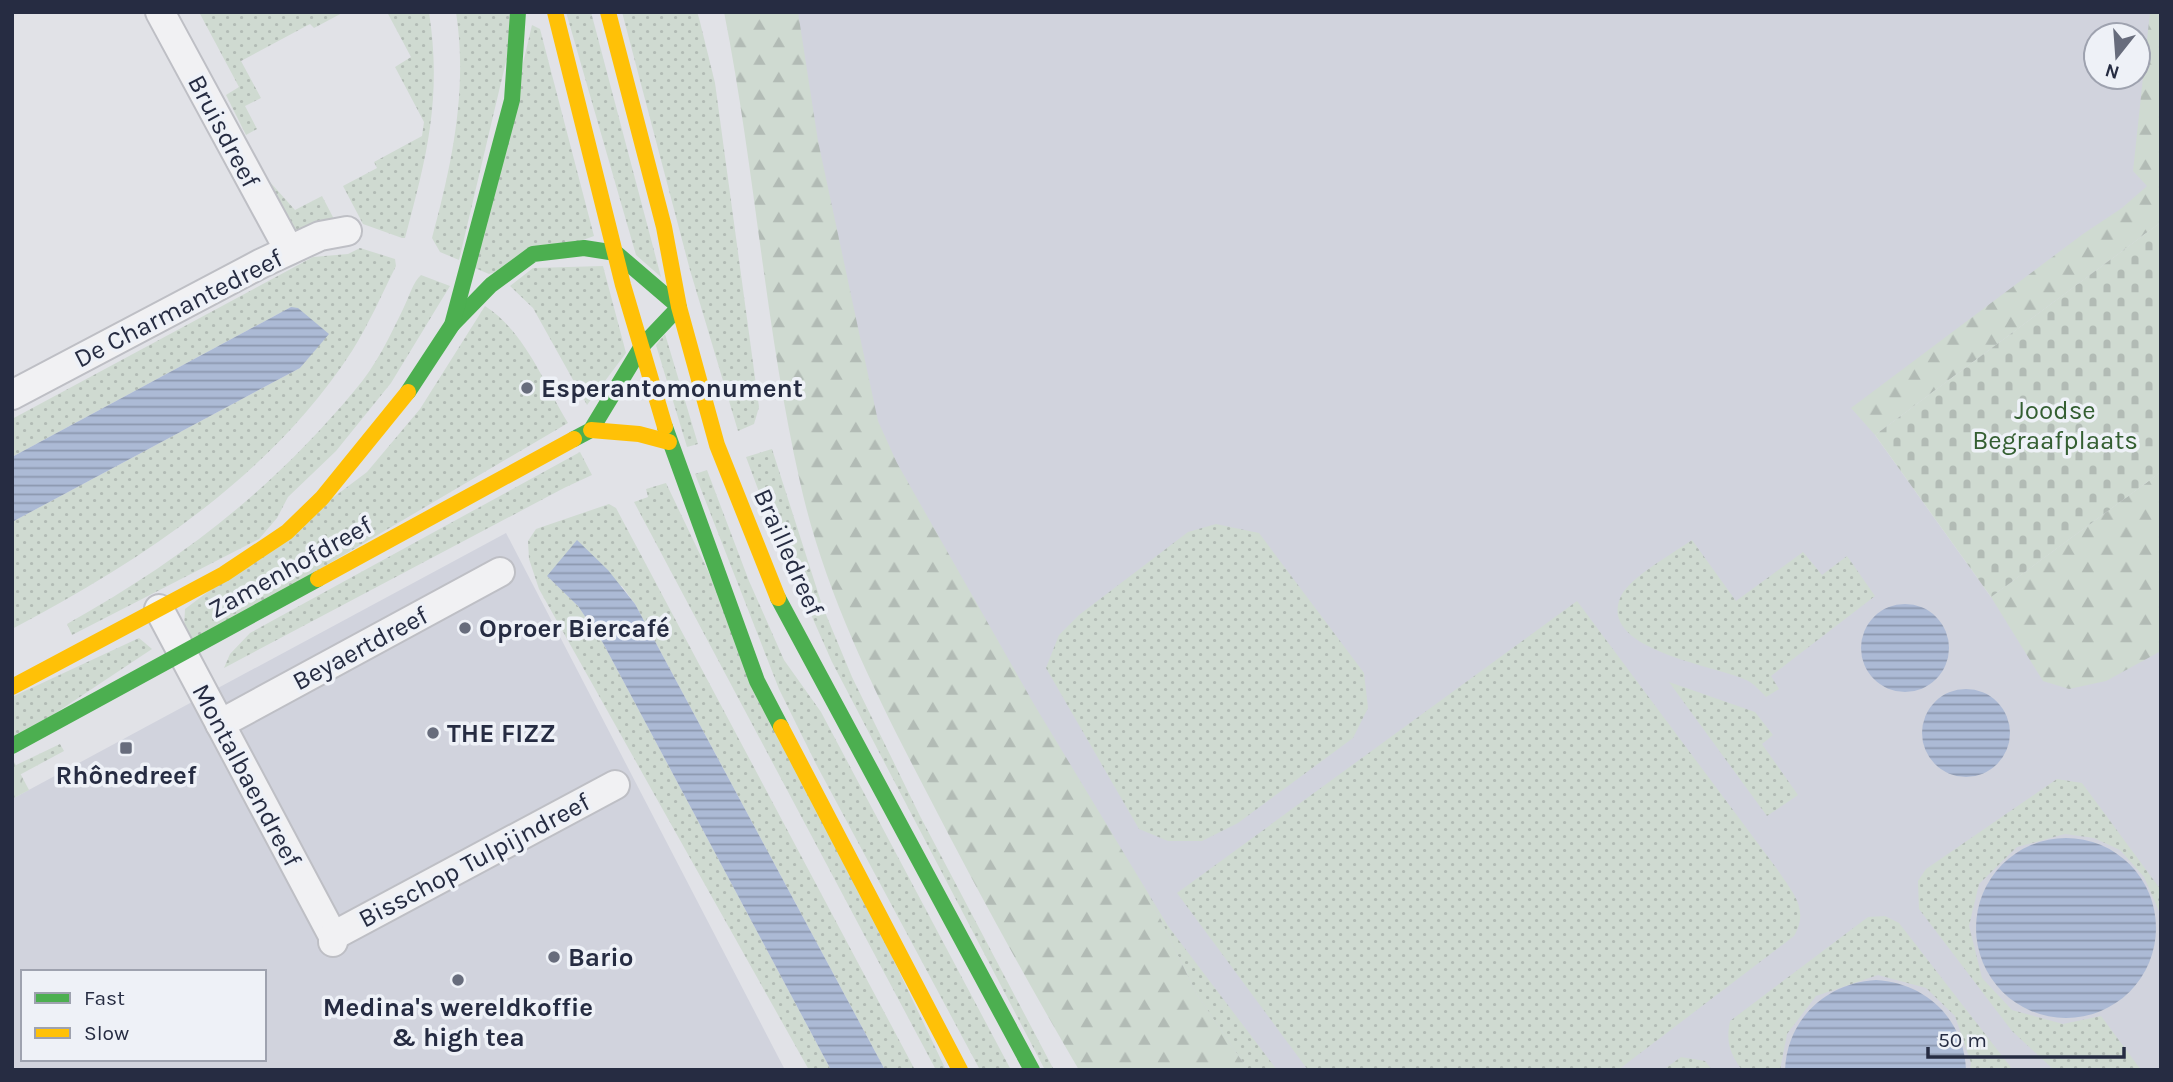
<svg xmlns="http://www.w3.org/2000/svg" width="2173" height="1082" font-family="Karla,sans-serif">
<defs>
<pattern id="grass-dots" width="8" height="8" patternUnits="userSpaceOnUse" patternTransform="scale(1.75)"><rect width="8" height="8" fill="#cfdad1"/><path d="M2 2h.1M6 6h.1" fill="none" stroke="#b2bbb5" stroke-width="1.8" stroke-linecap="round"/></pattern>
<pattern id="forest-firs" width="22" height="20" patternUnits="userSpaceOnUse" patternTransform="scale(1.75)"><rect width="22" height="20" fill="#cfdad1"/><path d="M5 1l3.5 6h-7zM16 11l3.5 6h-7z" fill="#b2bbb5"/></pattern>
<pattern id="cemetery-stones" width="16" height="16" patternUnits="userSpaceOnUse" patternTransform="scale(1.75)"><rect width="16" height="16" fill="#cfdad1"/><path d="M2 7V4a2 2 0 0 1 4 0v3zM10 15v-3a2 2 0 0 1 4 0v3z" fill="#b2bbb5"/></pattern>
<pattern id="park-crowns" width="20" height="18" patternUnits="userSpaceOnUse" patternTransform="scale(1.75)"><rect width="20" height="18" fill="#cfdad1"/><path d="M2 6a3 3 0 1 1 6 0M12 15a3 3 0 1 1 6 0" fill="none" stroke="#b2bbb5"/></pattern>
<pattern id="water-rules" width="6" height="5" patternUnits="userSpaceOnUse" patternTransform="scale(1.75)"><rect width="6" height="5" fill="#acbad5"/><path d="M0 2.5h6" fill="none" stroke="#8c97ae"/></pattern>
</defs>
<rect width="100%" height="100%" fill="#e1e2e7"/>
<g fill="#d1d3dd" fill-rule="evenodd">
<path d="M774,12H2154L2161,46V222L1875,435L1991,597L2161,472V1070H1154L841,511ZM2096,35H2138V77H2096Z"/>
<path d="M506,533L785,1070H12V799ZM23,972H264V1059H23Z"/>
</g>
<g fill="url(#grass-dots)">
<polygon points="199,12 344,12 314,28 310,24 241,61 261,98 245,106 257,129 246,135 226,95 239,87"/>
<path d="M387,12H429C442,98 427,156 405,238H402L363,224L343,186L377,168L374,162L422,136L424,122L395,67L411,57Z"/>
<path d="M456,12H510L508,53L459,260L440,252L432,238C452,164 468,89 456,12Z"/>
<polygon points="566,12 591,12 661,277 636,255"/>
<polygon points="622,12 697,12 699,18 715,83 759,407 754,424 738,431 690,270"/>
<polygon points="532,25 540,29 594,236 489,274 475,268"/>
<polygon points="251,161 295,210 322,196 335,221 298,237"/>
<path d="M360,248L395,259L396,266C382,294 369,324 352,351C271,476 141,561 12,629V522L300,368L328,334L291,307L12,457V419L313,257L348,254Z"/>
<polygon points="603,266 626,353 587,405 533,308 510,286 533,268"/>
<path d="M421,275L450,286L391,383L336,451L288,497L277,518L259,539L72,635L67,624C181,560 271,491 355,390C376,366 390,336 404,307C409,297 413,282 421,275Z"/>
<path d="M485,306C525,332 544,383 568,423L194,643L184,629L185,609L367,472L420,409Z"/>
<polygon points="665,334 698,444 687,447 656,345"/>
<polygon points="772,449 822,605 852,677 920,816 1054,1070 1045,1070 832,662 771,524 746,457"/>
<polygon points="580,452 592,475 564,488 224,668 230,654 250,633"/>
<polygon points="707,470 749,581 784,660 821,712 1011,1070 980,1070 816,764 779,689 695,474"/>
<polygon points="666,483 946,1070 936,1070 634,502 648,497 646,489"/>
<polygon points="609,504 616,508 915,1070 885,1070 635,604 622,586 548,577 578,606 603,643 831,1070 809,1070 539,589 529,559 528,541 536,529"/>
<polygon points="1216,524 1259,533 1364,673 1368,708 1353,738 1238,823 1202,841 1168,841 1139,829 1046,668 1059,635 1079,615 1188,532"/>
<path d="M1692,540L1736,601L1803,552L1822,575L1847,556L1875,596L1771,676L1779,689L1766,697C1761,692 1756,686 1750,682C1723,666 1595,652 1621,596C1630,577 1674,553 1692,540Z"/>
<path d="M1577,601L1777,869C1792,892 1810,909 1794,936L1618,1070H1308L1177,893Z"/>
<polygon points="139,638 152,649 12,742 12,697"/>
<polygon points="1669,682 1755,712 1773,735 1762,744 1798,795 1767,816"/>
<polygon points="60,744 64,751 12,779 12,767"/>
<polygon points="2057,779 2082,783 2161,890 2161,916 2144,877 2120,850 2094,838 2065,834 2017,847 1979,884 1969,926 1982,978 2012,1010 2063,1024 2101,1016 2141,1070 2054,1070 2012,1031 1919,909 1918,881 1926,869"/>
<polygon points="1148,893 1168,926 1277,1070 1248,1070 1196,993"/>
<path d="M1885,916L1899,923L2013,1070H1970L1971,1063L1955,1016L1926,988L1878,975L1816,996L1787,1034L1780,1070H1742C1729,1052 1726,1042 1730,1021L1868,917Z"/>
<polygon points="1681,1057 1705,1061 1712,1070 1663,1070"/>
</g>
<g fill="url(#forest-firs)">
<path d="M724,12H798L818,141L878,421L897,463L1035,706L1148,893L1196,993L1248,1070H1079C1025,978 975,886 926,791C875,693 824,591 800,482C765,327 755,168 724,12Z"/>
<polygon points="2150,12 2161,12 2161,222 1875,435 1851,408 2083,234 2122,208 2147,186 2133,171"/>
<polygon points="2161,472 2161,651 2106,681 2069,689 2043,681 1991,597"/>
</g>
<polygon fill="url(#cemetery-stones)" points="2161,222 2161,472 1991,597 1875,435"/>
<polygon fill="url(#park-crowns)" points="12,758 29,790 12,799"/>
<g fill="url(#water-rules)">
<polygon points="291,307 298,308 329,334 300,368 12,522 12,457"/>
<polygon points="577,540 608,570 635,604 885,1070 831,1070 603,643 578,606 547,576"/>
<circle cx="1905" cy="648" r="44"/>
<circle cx="1966" cy="733" r="44"/>
<circle cx="2066" cy="928" r="90"/>
<path d="M1876,980C1926,983 1964,1019 1966,1070H1785C1787,1019 1826,983 1876,980Z"/>
</g>
<g fill="none" stroke-linecap="round" stroke-linejoin="round">
<defs>
<g id="street">
<polyline points="160,12 289,250"/>
<polyline points="12,395 262,263 320,236 347,231"/>
<polyline points="159,609 333,936 333,942"/>
<polyline points="220,724 500,572"/>
<polyline points="333,936 615,785"/>
</g>
</defs>
<use href="#street" stroke="#bebfc5" stroke-width="32"/>
<use href="#street" stroke="#f1f1f3" stroke-width="28"/>
<g stroke="#4caf50" stroke-width="16">
<polyline points="452,325 491,285 533,254 584,248 616,253 679,307 642,346 591,430 574,439"/>
<polyline points="408,392 452,325 512,100 518,12"/>
<polyline points="665,427 757,681 781,727"/>
<polyline points="778,598 1032,1070"/>
<polyline points="12,746 318,579"/>
</g>
<g stroke="#ffc107" stroke-width="16">
<polyline points="555,12 623,285 665,427"/>
<polyline points="608,12 664,227 679,307 717,445 778,598"/>
<polyline points="591,430 639,434 669,442"/>
<polyline points="318,579 574,439"/>
<polyline points="12,687 224,574 287,532 322,498 408,392"/>
<polyline points="781,727 960,1070"/>
</g>
</g>
<g fill="#676c7c" stroke="#eef1f7" stroke-width="2.5">
<circle cx="527" cy="388" r="7"/>
<circle cx="465" cy="628" r="7"/>
<circle cx="433" cy="733" r="7"/>
<rect x="119" y="741" width="14" height="14" rx="3.5"/>
<circle cx="554" cy="957" r="7"/>
<circle cx="458" cy="980" r="7"/>
</g>
<g text-anchor="middle" stroke-width="7" stroke-linejoin="round" paint-order="stroke">
<g font-size="26" fill="#262c42" stroke="#eef1f7">
<text transform="translate(224 131) rotate(62)" y="9">Bruisdreef</text>
<text transform="translate(178 308) rotate(-27)" y="9">De Charmantedreef</text>
<text transform="translate(789 552) rotate(66)" y="9">Brailledreef</text>
<text transform="translate(290 567) rotate(-29)" y="9">Zamenhofdreef</text>
<text transform="translate(360 648) rotate(-28)" y="9">Beyaertdreef</text>
<text transform="translate(247 775) rotate(62)" y="9">Montalbaendreef</text>
<text transform="translate(474 860) rotate(-28)" y="9">Bisschop Tulpijndreef</text>
</g>
<g font-size="26" font-weight="bold" fill="#262c42" stroke="#eef1f7" text-anchor="start">
<text x="541" y="397">Esperantomonument</text>
<text x="479" y="637">Oproer Biercafé</text>
<text x="447" y="742">THE FIZZ</text>
<text x="126" y="784" text-anchor="middle">Rhônedreef</text>
<text x="568" y="966">Bario</text>
<text x="458" y="1016" text-anchor="middle">Medina's wereldkoffie<tspan x="458" dy="30">&amp; high tea</tspan></text>
</g>
<g font-size="26" fill="#345f32" stroke="#eef1f7">
<text x="2055" y="419">Joodse<tspan x="2055" dy="30">Begraafplaats</tspan></text>
</g>
</g>
<rect width="2173" height="1082" fill="none" stroke="#262c42" stroke-width="28"/>
<rect x="21" y="970" width="245" height="91" fill="#eef1f7" stroke="#9ea2af" stroke-width="2"/>
<rect x="35" y="993" width="35" height="10" fill="#4caf50" stroke="#9ea2af" stroke-width="2"/>
<text x="84" y="1005" font-size="21" fill="#262c42">Fast</text>
<rect x="35" y="1028" width="35" height="10" fill="#ffc107" stroke="#9ea2af" stroke-width="2"/>
<text x="84" y="1040" font-size="21" fill="#262c42">Slow</text>
<g transform="translate(2117 56) rotate(197)"><circle r="33" fill="#eef1f7" stroke="#9ea2af" stroke-width="2"/>
<path d="M0-5L12 26L0 18L-12 26Z" fill="#676c7c"/>
<text y="-10" font-size="19" font-weight="bold" text-anchor="middle" fill="#262c42">N</text>
</g>
<path d="M1928 1047v10h196v-10" fill="none" stroke="#262c42" stroke-width="3.5"/>
<text x="1938" y="1047" font-size="21" fill="#262c42" stroke="#eef1f7" stroke-width="5" paint-order="stroke">50 m</text>
</svg>
